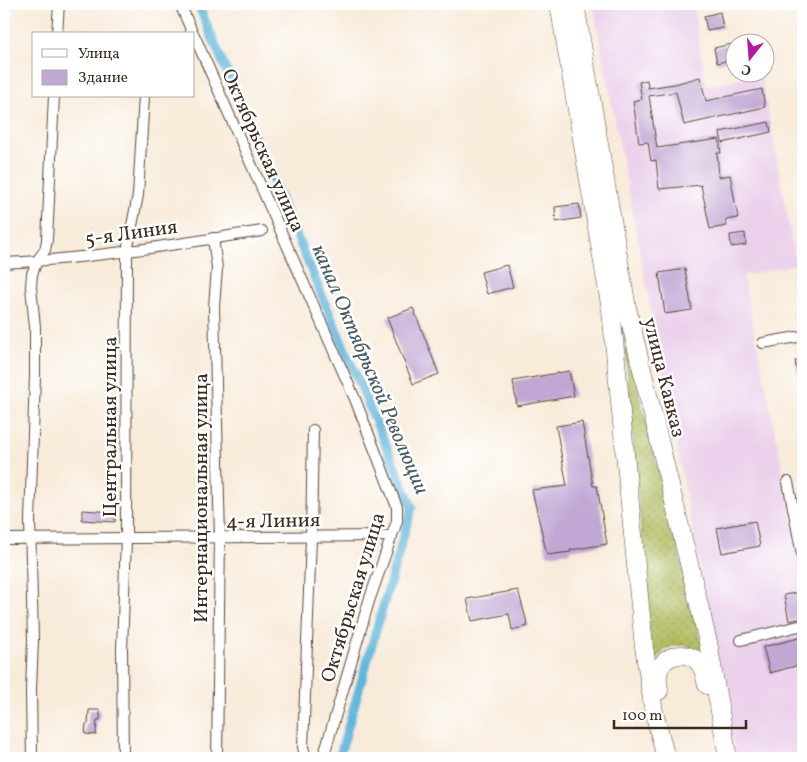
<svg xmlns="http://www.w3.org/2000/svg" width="807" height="762" font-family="Vollkorn,serif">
<defs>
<pattern id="grass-dots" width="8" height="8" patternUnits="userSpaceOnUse" patternTransform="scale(1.25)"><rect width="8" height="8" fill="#b0bc5e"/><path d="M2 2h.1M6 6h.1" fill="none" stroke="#90994d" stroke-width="1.8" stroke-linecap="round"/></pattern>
</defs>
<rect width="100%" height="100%" fill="#fff"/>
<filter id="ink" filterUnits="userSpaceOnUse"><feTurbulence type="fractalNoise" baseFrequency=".02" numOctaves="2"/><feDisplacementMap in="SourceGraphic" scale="10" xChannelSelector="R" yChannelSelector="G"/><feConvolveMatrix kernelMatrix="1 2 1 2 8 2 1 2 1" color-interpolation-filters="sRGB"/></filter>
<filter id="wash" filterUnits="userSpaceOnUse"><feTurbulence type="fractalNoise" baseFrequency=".0096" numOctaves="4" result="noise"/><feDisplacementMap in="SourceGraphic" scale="20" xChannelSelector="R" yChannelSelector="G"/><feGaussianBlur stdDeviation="1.12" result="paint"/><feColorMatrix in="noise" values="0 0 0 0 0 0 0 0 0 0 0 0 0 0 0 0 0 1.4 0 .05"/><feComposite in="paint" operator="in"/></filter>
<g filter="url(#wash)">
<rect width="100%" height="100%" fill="#f8ebd9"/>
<polygon fill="#ebd1eb" points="593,4 693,4 706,86 761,74 796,264 743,276 803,568 803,758 736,758"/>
<path fill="url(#grass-dots)" stroke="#76733e" d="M624,333L704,655C683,639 665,642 653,665Z"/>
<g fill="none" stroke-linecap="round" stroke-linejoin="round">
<polyline stroke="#5fb5db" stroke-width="9" points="198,4 412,507 339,758"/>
</g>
<g id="blocks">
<g fill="#c1a8d4">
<polygon points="720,12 723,28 707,31 704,16"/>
<polygon points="732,44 734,59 717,63 714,48"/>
<polygon points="700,77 706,101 762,89 765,107 684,125 676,92 649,96 657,148 719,139 721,153 717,153 719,177 730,175 738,218 725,220 727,226 710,229 701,185 659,189 656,160 651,161 648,142 639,143 633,101 642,99 639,82 647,80 648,88 675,84"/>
<polygon points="769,122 771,132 722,143 720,132"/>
<polygon points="579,204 581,218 556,222 555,207"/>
<polygon points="745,233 746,245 731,247 730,235"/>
<polygon points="507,265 513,287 487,294 481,272"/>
<polygon points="685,269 692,310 665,314 659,273"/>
<polygon points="413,308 439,374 413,384 387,318"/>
<polygon points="803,360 803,386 800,386 795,361"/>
<polygon points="569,371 574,396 517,406 513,381"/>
<polygon points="582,422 593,486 597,486 607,544 570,550 571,552 547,555 532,490 567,486 556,426"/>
<polygon points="82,510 115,512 115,522 82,520"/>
<polygon points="755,521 760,546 722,553 717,528"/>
<polygon points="518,590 528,626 512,630 509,614 472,621 467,599"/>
<polygon points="800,592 803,604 803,618 789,621 784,595"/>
<polygon points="803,637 803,664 770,673 763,647"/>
<polygon points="89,710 100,710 100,720 97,720 96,735 85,734 86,724 88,724"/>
</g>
</g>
</g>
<g filter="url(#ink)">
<use href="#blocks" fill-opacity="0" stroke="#57473a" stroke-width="1"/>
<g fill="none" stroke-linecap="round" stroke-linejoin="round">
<defs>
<g id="street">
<polyline points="180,4 193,34"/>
<polyline points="57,34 59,4"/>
<polyline points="194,35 355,399 397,507 397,521 369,601 323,758"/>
<polyline points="213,238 217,268 214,307 220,538 217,758"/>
<path d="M4,263C91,259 176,244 262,231"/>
<polyline points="763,343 803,336"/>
<polyline points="788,482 803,560"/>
<polyline points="4,539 392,536"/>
<polyline points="741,640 803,625"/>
<polyline points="32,758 31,689 33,640 30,521 35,376 35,327 31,287 32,274 37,261 45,250 47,240 54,96"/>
<polyline points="123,758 122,649 126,538 127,251 138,195 144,96"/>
<polyline points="308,758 305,755 303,747 311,538 313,430"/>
</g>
<g id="highway">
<polyline points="559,4 611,310 644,647 654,712 666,758"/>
<polyline points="575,4 627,308 708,642 728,758"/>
<path d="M659,691C659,686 657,680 658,675C661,653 690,648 701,666C705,672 705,679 707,685"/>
</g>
</defs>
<use href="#street" stroke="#57473a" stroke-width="12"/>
<use href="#highway" stroke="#57473a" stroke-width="19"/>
<use href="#street" stroke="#fff" stroke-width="10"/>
<use href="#highway" stroke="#fff" stroke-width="18"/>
</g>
</g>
<g text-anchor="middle" stroke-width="5" stroke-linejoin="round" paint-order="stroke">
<g font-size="20" fill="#3b2a1e" stroke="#fff">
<text transform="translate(264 150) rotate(66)" y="7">Октябрьская улица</text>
<text transform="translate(131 232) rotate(-8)" y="7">5-я Линия</text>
<text transform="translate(665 377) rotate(76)" y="7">улица Кавказ</text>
<text transform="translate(109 427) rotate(-90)" y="7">Центральная улица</text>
<text transform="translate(200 498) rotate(-90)" y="7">Интернациональная улица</text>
<text transform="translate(273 520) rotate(-1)" y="7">4-я Линия</text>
<text transform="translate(352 597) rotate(-73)" y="7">Октябрьская улица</text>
</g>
<g font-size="21" font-style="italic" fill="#485b60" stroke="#fff">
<text transform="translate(371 369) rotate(67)" y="7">канал Октябрьской Революции</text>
</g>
</g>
<rect width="807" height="762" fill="none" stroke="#fff" stroke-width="20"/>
<rect x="32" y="32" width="162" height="65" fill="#ffffff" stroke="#b1aaa5"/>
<rect x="42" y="49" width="25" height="8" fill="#ffffff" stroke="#b1aaa5"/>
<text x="78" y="58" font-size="15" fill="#3b2a1e">Улица</text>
<rect x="42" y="70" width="25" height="15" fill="#c1a8d4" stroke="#b1aaa5"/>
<text x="78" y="82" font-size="15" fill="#3b2a1e">Здание</text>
<g transform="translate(750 58) rotate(197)"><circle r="24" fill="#ffffff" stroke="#b1aaa5"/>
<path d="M0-4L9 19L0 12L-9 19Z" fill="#b5179e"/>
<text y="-8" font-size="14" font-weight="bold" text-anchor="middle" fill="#3b2a1e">С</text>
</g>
<path d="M614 720v8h132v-8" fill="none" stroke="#3b2a1e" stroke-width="2.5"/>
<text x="622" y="720" font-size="15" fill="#3b2a1e" stroke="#ffffff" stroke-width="4" paint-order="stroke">100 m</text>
</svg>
